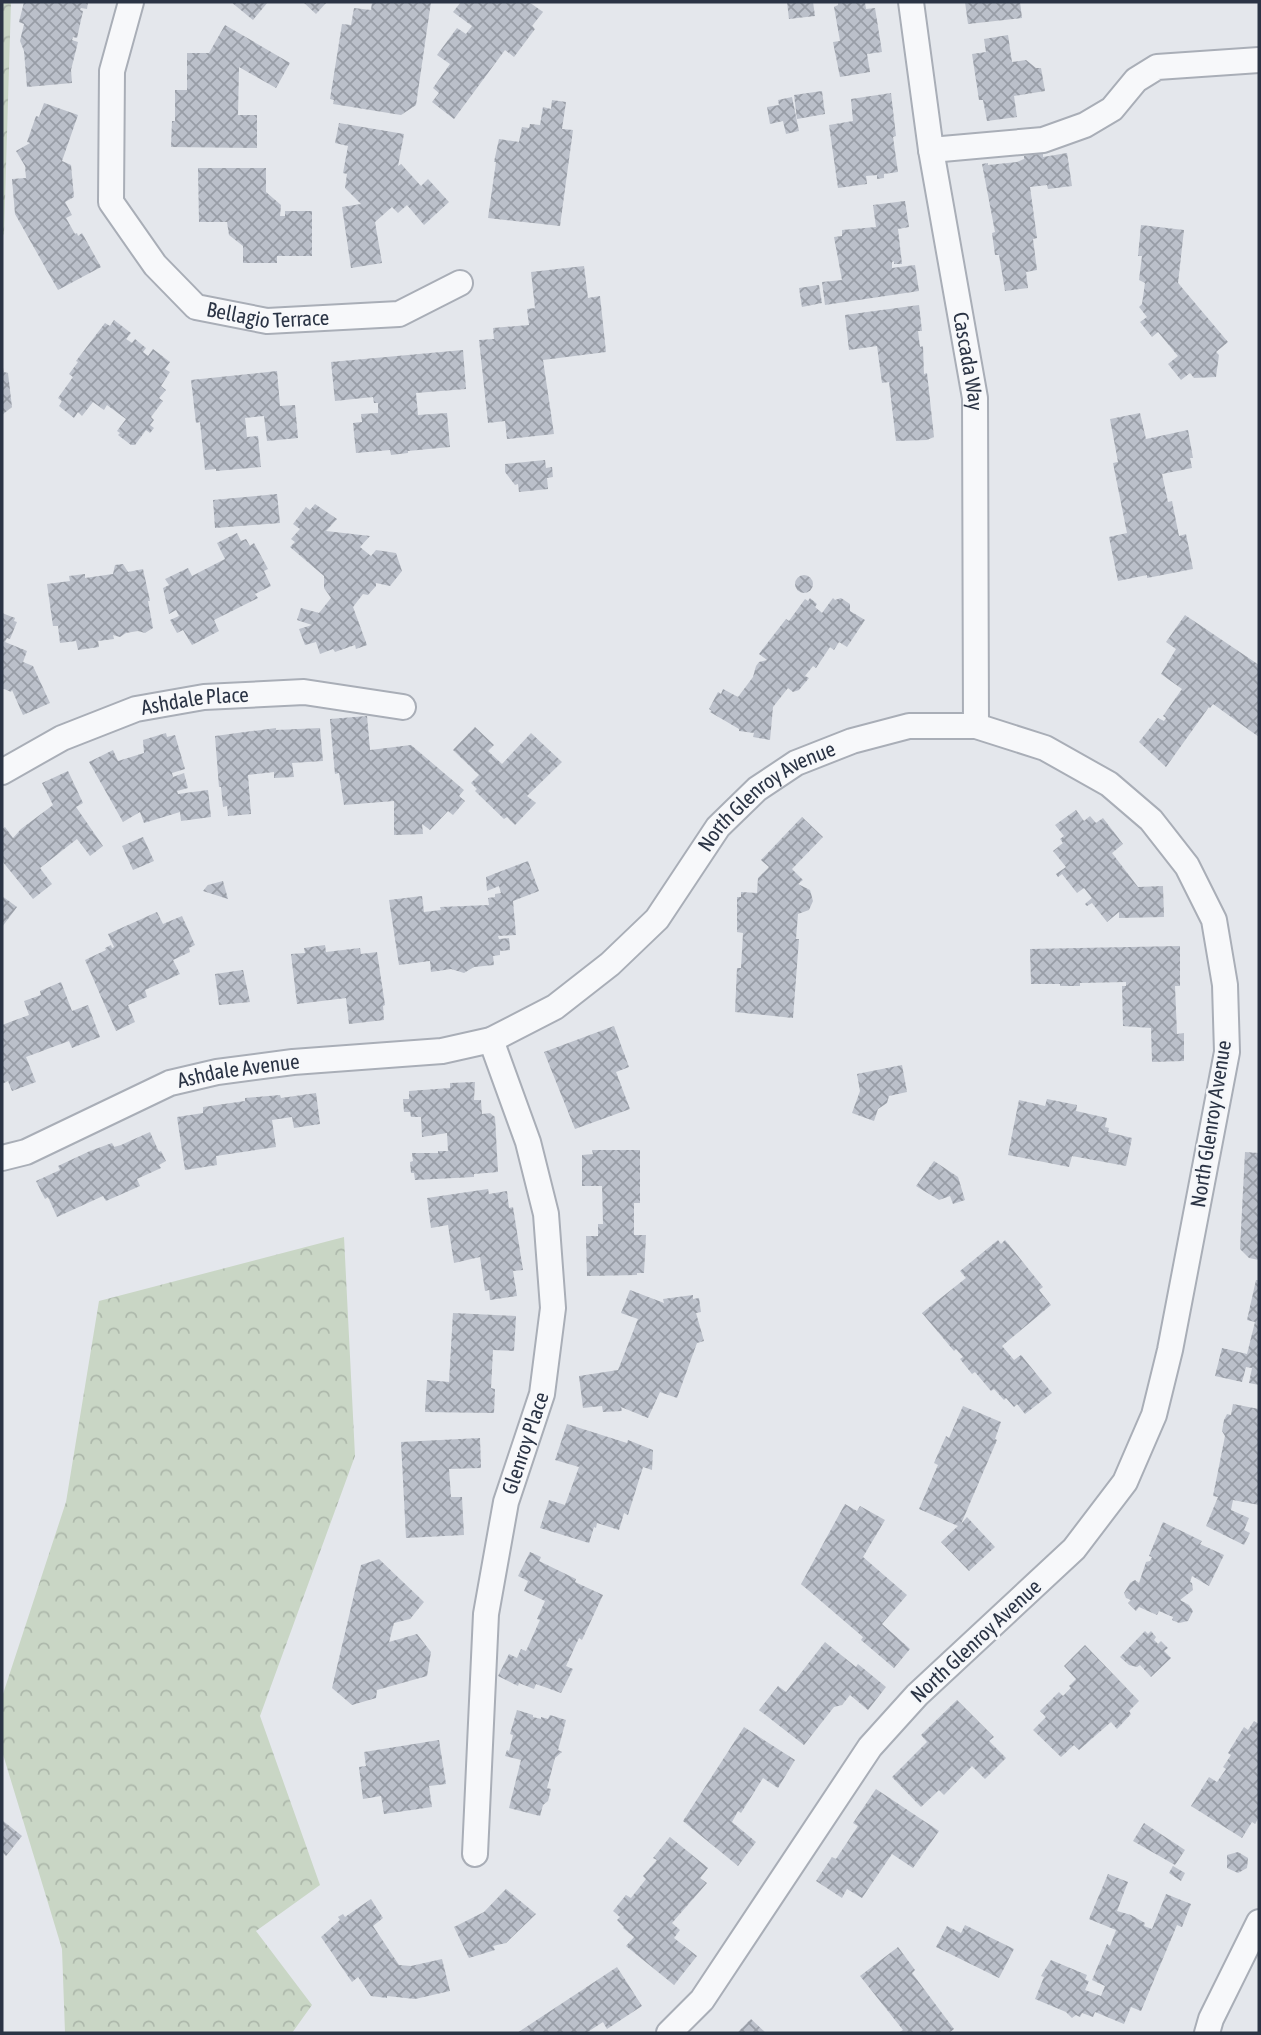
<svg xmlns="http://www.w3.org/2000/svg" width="1261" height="2035" font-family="'Asap Condensed',sans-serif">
<defs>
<pattern id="forest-crowns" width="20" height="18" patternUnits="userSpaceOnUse" patternTransform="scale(1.75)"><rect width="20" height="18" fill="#c9d6c5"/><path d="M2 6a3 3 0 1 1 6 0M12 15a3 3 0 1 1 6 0" fill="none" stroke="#adb8ab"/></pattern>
<pattern id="building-cross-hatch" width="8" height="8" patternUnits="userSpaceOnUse" patternTransform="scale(1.75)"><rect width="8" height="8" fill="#bbc0ca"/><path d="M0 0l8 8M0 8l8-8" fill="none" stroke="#989da6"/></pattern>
</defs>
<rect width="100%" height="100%" fill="#e4e7ec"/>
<g fill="url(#forest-crowns)">
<polygon points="2,2 11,2 4,234 2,236"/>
<polygon points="344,1237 355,1456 260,1716 320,1885 256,1931 312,2005 292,2033 65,2033 62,1949 2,1751 2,1697 66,1502 99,1301"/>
</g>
<g fill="url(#building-cross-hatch)">
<polygon points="24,2 88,2 87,9 81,8 80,10 83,11 77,38 73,37 72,40 78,42 71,70 72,83 27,87 24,51 20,41 24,24 19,22"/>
<polygon points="231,2 268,2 253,20"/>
<polygon points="303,2 327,2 316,14"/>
<polygon points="372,2 431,2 416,105 401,115 333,104 334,100 330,99 342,24 351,25 354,8 371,10"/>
<polygon points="461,2 529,2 543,12 532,26 535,29 514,57 505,50 454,119 432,102 439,93 433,88 450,64 437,55 457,28 466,34 472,26 453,12"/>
<polygon points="787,2 813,2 815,16 789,19"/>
<polygon points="838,2 865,2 866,9 875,8 882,52 867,54 870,72 840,77 833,42 840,41 834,7 838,5"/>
<polygon points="965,2 1020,2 1022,18 968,24"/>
<polygon points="225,25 290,63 276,88 239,67 238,115 257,115 257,148 171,147 172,121 175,121 175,90 187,90 187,53 209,53"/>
<polygon points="1008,35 1012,62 1026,60 1036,68 1041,68 1045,91 1014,96 1017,117 987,121 983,100 979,100 972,54 986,52 984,39"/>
<polygon points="822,91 825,114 797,119 794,95"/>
<polygon points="891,93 896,136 893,137 898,172 884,174 884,178 877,179 877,175 866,176 867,184 838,188 829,125 853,121 851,99"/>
<polygon points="792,97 799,131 786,134 783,121 770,124 767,107 779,105 778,100"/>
<polygon points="552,100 566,102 562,129 573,130 560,226 488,218 496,162 494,162 499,139 519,142 522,127 529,128 530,124 540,125 543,107 551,109"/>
<polygon points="44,103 78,115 62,161 71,165 74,197 65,202 72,215 66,218 75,234 77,233 78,236 82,233 101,267 58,290 15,214 12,179 26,178 25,166 16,151 30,143 27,142 36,116 39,117"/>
<polygon points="339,123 404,134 398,166 401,164 421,186 428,179 449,202 424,225 407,205 398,213 392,207 375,222 382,263 351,268 342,207 361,204 345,188 347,174 343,173 348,146 335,143"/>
<polygon points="1043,153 1043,157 1067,153 1072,186 1048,189 1047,185 1030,187 1037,238 1033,239 1037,270 1026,272 1028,288 1005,291 999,255 995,255 992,233 995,232 982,164 988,163 988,165 1017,162 1024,159 1024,156"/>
<polygon points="198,168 266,168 266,192 281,205 280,216 285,216 285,211 312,211 312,256 277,256 277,263 243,263 243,246 229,235 227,222 199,222"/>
<polygon points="905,201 909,227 898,229 902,264 894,264 894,261 892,262 892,268 915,265 919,291 825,305 822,282 842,280 834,237 842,236 842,230 876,227 873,205"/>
<polygon points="1141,225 1184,230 1178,283 1228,342 1216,352 1219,355 1216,377 1194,378 1190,373 1181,380 1168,364 1178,356 1158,332 1152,337 1140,322 1147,317 1139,307 1142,304 1145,283 1139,280 1142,256 1138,256"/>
<polygon points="584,266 588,298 600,296 606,352 543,360 554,434 507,439 505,421 488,423 479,340 494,339 493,328 529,325 527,309 535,308 531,272"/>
<polygon points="819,285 822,303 802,307 799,288"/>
<polygon points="919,305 922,331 918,331 920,347 923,346 924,374 927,373 934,437 927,440 896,441 889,382 882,383 877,346 849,350 845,315"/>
<polygon points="114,320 131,333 126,339 132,343 135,339 146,348 143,352 148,356 153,349 170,362 165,369 170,372 161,386 166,390 159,398 163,401 151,417 154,420 150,425 154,428 150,433 146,430 135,445 131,445 118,435 120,433 117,431 126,419 107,405 104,410 93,402 82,416 78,412 74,418 59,406 62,401 58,398 73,377 69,374 78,362 76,361 105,323 110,326"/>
<polygon points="463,350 466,389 416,393 418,415 447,413 450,447 408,451 408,453 391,455 390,450 356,453 353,423 362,422 361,414 378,413 378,403 374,403 373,397 335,401 331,362"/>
<polygon points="2,364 4,372 8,373 12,407 2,415"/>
<polygon points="277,371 280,406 295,405 298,438 267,441 264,416 245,418 247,437 258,436 261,467 216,471 216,469 205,470 200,422 196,423 191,380"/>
<polygon points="1140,413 1146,439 1188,430 1193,458 1190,458 1192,468 1162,474 1168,502 1172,501 1179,536 1186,534 1193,569 1147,578 1147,575 1118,581 1109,537 1127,533 1113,463 1118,462 1110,419"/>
<polygon points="545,460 546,468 552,467 553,477 547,478 548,489 519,492 518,484 515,485 505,472 505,464"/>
<polygon points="277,494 280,523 215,528 213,500"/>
<polygon points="315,504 337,519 326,531 370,536 360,547 371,556 376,550 396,553 402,571 390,586 376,583 376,586 368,595 363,594 353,607 367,645 356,649 355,645 335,652 333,649 320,654 316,642 305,645 299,629 312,625 297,620 301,608 319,613 331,598 324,588 324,576 290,547 295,542 291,539 300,529 293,524 306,507 310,510"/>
<polygon points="237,533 241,541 246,539 250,546 254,543 268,569 264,571 271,586 255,594 258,598 214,620 219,631 192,645 183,630 177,633 170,620 179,616 176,610 169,614 163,588 169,585 165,579 188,568 192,576 225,559 217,543"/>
<polygon points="123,564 128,572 143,569 150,601 148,601 153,628 145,633 138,631 126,633 120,637 113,635 114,639 98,641 99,647 78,650 76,641 60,643 58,626 53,626 47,584 70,581 69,576 85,574 85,578 113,574 115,565"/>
<circle cx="804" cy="584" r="9"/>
<polygon points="810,598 817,604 815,607 822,613 833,598 835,600 841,598 850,604 850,611 865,620 847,647 839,642 834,650 830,647 816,668 813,666 805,676 809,678 799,690 793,692 788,688 773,707 770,740 753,737 754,733 739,731 739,729 710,712 712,711 709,709 718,692 721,694 723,689 738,697 753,677 756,666 759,662 767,660 759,654 786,619 789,621 805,599 808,601"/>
<polygon points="2,613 15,618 14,621 17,622 10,639 7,638 5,642 27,651 23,662 33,666 50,703 23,715 12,690 11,692 2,688"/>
<polygon points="1185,615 1259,665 1259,737 1213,704 1210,708 1209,707 1166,767 1139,742 1158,718 1164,721 1166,718 1163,716 1182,689 1161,674 1176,649 1166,642"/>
<polygon points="367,716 370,750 411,745 464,790 459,796 465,801 453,815 448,811 430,830 422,824 423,834 394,835 394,801 344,805 339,773 335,774 330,719"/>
<polygon points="475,727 494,745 488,751 502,764 531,733 562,762 527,796 536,803 515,825 507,817 504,819 475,791 477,789 471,783 479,775 453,750"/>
<polygon points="276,728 276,730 320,728 323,761 292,763 294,777 274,778 274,772 248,775 251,814 228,816 227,806 223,807 221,787 219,787 215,736"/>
<polygon points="166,733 167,737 175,735 185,769 172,773 173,777 184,773 188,788 177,791 178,794 208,790 211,817 181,821 180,812 144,823 140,812 123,822 89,762 113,750 118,761 144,753 143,740"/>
<polygon points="68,771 83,803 76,807 103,846 90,856 77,839 40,868 52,884 33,899 2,861 2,829 5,827 13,838 21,829 53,805 42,783"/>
<polygon points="1076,810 1084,821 1090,816 1096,823 1103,818 1123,844 1112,853 1138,887 1163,886 1164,917 1119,918 1119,912 1107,922 1092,903 1087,906 1085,904 1092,898 1084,888 1077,893 1062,874 1058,877 1056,874 1066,867 1053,851 1063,843 1060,839 1064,836 1055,825"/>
<polygon points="802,817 823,837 792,869 803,880 798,884 810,890 813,901 809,910 798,914 796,939 799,939 793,1018 735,1012 737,968 741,968 743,933 737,932 737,897 741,897 741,892 757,893 758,878 769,867 761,860"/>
<polygon points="143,837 154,861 133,870 122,846"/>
<polygon points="528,861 539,891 513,901 516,935 498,936 499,939 509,938 510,950 500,951 500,955 493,956 494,965 474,967 464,973 451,969 431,972 430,961 399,965 389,900 422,896 424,912 441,910 440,907 489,905 488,898 495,897 495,894 501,893 499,886 487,891 486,877"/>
<polygon points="223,881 228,899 203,891 208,885"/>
<polygon points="2,896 17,907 2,927"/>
<polygon points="157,912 163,924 182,916 195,945 189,948 190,952 173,960 180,974 145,990 147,997 128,1005 135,1022 116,1031 85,960 106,950 105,948 111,945 112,948 114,947 108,934"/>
<polygon points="325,945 326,952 360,948 361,954 377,952 385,1005 383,1006 384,1020 349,1024 346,998 297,1004 291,954 305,953 304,948"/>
<polygon points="1180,946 1180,986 1175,986 1177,1034 1184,1033 1184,1061 1152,1062 1151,1028 1123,1026 1122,986 1126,986 1126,982 1080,983 1080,986 1060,986 1060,984 1031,984 1030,949"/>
<polygon points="243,970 250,1002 219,1005 215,974"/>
<polygon points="61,982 72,1011 88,1005 100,1037 72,1048 69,1041 26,1057 36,1082 12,1091 8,1081 2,1084 2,1025 29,1015 24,1001 41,995 40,991"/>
<polygon points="614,1026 629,1067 616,1072 630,1109 575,1129 544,1052"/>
<polygon points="902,1065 907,1092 889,1096 887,1103 878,1109 874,1121 852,1113 860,1091 857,1074"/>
<polygon points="475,1082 474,1100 481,1100 482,1114 490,1113 495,1117 498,1172 474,1174 474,1177 415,1180 414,1173 411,1173 410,1162 413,1161 412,1153 438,1153 438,1151 448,1151 447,1133 422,1137 421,1117 411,1117 410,1112 404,1112 403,1099 409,1099 409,1091 450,1088 450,1083"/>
<polygon points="316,1093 320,1124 294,1128 292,1117 272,1120 276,1147 216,1156 217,1165 185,1170 177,1117 203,1113 203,1107 245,1101 245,1098 280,1095 281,1098"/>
<polygon points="1047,1099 1077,1105 1076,1111 1107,1118 1105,1127 1109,1128 1108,1132 1132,1138 1126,1166 1072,1156 1069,1167 1008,1155 1019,1100 1045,1106"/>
<polygon points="150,1132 159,1152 161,1151 166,1161 159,1165 161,1168 137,1179 140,1186 106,1201 103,1196 57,1217 48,1197 45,1199 36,1181 60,1170 58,1166 90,1151 112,1143 114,1147 121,1145"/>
<polygon points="592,1150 640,1150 640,1203 634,1203 634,1235 646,1235 644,1273 637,1273 637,1275 587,1276 586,1236 598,1236 598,1224 603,1224 602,1186 582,1186 582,1155 593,1154"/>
<polygon points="1245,1152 1259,1153 1259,1260 1249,1258 1240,1249"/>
<polygon points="934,1161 958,1177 965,1200 953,1204 950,1196 939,1200 916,1186"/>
<polygon points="488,1189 489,1194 507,1191 509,1208 513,1207 523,1270 513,1271 517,1296 490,1300 489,1290 485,1291 480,1257 454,1263 448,1225 431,1228 427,1198"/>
<polygon points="998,1240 1001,1244 1005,1240 1043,1287 1039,1290 1051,1305 1002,1346 1014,1360 1021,1355 1052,1393 1025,1414 1017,1404 1014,1407 1006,1398 1004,1400 994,1389 991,1391 975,1372 972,1374 960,1359 963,1357 956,1349 954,1351 922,1313 966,1278 960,1271"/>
<polygon points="1256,1280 1259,1280 1259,1385 1249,1383 1252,1368 1246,1367 1242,1382 1215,1376 1222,1348 1247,1354 1255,1322 1247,1320"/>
<polygon points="630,1290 664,1303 663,1299 693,1295 693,1299 699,1298 701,1312 696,1313 704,1341 697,1343 677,1398 660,1392 648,1418 621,1407 622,1411 603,1412 602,1406 583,1408 579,1376 618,1370 638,1319 621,1313"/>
<polygon points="453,1313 516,1316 514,1351 493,1350 491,1388 495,1389 494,1413 425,1412 427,1380 449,1382"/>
<polygon points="1233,1404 1259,1409 1259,1505 1233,1500 1231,1510 1249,1518 1244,1530 1250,1533 1244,1545 1206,1526 1218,1497 1213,1496 1225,1436 1222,1431 1224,1420 1227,1414 1231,1415"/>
<polygon points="963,1406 1001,1422 995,1439 997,1440 961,1524 967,1517 995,1547 969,1571 941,1542 958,1526 919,1509 938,1465 934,1463 946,1436 949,1438"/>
<polygon points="567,1424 627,1443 628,1440 653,1450 652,1470 643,1467 628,1515 624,1513 619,1530 597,1523 596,1528 594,1527 589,1543 540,1528 549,1500 565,1505 579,1467 555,1460"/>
<polygon points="480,1438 481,1468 449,1469 451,1497 462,1497 464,1535 406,1538 401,1442"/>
<polygon points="845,1504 857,1511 860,1506 885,1520 863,1557 907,1595 882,1624 910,1649 894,1668 861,1640 863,1637 801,1584"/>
<polygon points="1163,1522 1202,1541 1200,1544 1224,1555 1209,1586 1192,1576 1190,1582 1192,1583 1193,1590 1180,1600 1189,1605 1193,1611 1188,1621 1179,1623 1172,1620 1173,1617 1159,1611 1157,1615 1139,1607 1136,1611 1128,1603 1131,1600 1126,1598 1124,1593 1130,1583 1135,1580 1139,1583 1146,1562 1150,1561 1152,1557 1149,1556"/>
<polygon points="530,1552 541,1557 539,1561 576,1579 575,1582 603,1595 582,1640 579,1638 566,1666 573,1669 561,1693 536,1684 534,1689 519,1683 518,1686 498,1676 509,1654 517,1658 521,1649 526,1651 540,1620 537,1619 545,1601 524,1591 528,1581 518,1576"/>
<polygon points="379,1559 424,1602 410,1619 394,1623 389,1642 417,1634 431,1652 427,1676 377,1690 376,1698 352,1705 332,1688 361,1565"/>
<polygon points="1145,1631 1148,1634 1151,1631 1156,1637 1154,1640 1158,1644 1161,1641 1168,1648 1164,1651 1171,1658 1151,1677 1140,1665 1137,1667 1129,1665 1120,1657"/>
<polygon points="825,1642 856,1667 858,1664 886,1687 868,1710 850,1695 842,1705 834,1707 804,1745 759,1710 778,1686 786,1692"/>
<polygon points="1085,1645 1139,1701 1129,1711 1131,1714 1117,1729 1111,1722 1079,1750 1074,1745 1061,1757 1033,1730 1046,1717 1040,1711 1059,1692 1063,1696 1071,1688 1069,1686 1076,1679 1064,1666"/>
<polygon points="957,1700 994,1737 989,1741 1006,1758 985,1779 972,1766 944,1795 939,1790 921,1807 892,1777 927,1742 921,1735"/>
<polygon points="517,1710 533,1715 533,1717 541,1719 541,1717 548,1719 550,1715 566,1720 558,1750 562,1752 555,1758 547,1788 551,1789 548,1801 543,1805 540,1816 509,1808 521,1760 505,1756 507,1750 509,1751 513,1735 510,1734"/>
<polygon points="1254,1721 1259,1724 1259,1817 1255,1824 1252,1822 1242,1838 1191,1806 1209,1777 1217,1782 1226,1769 1223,1767 1231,1755 1228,1753 1244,1727 1248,1730"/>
<polygon points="744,1727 795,1760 778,1788 763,1778 741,1813 738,1811 732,1822 756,1842 738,1866 683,1821"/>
<polygon points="439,1740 446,1784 429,1786 432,1807 384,1814 381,1796 363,1799 359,1767 366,1766 364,1752"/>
<polygon points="876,1789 939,1831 913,1868 892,1854 862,1898 847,1889 842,1898 816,1881 832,1857 836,1859 858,1826 853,1823"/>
<polygon points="2,1820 22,1836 6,1856 2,1852"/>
<polygon points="1144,1823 1185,1850 1175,1865 1133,1841"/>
<polygon points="670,1837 708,1868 700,1878 707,1883 672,1923 680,1930 674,1938 697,1956 674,1985 626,1946 634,1937 623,1928 624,1927 617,1920 620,1917 613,1911 626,1895 631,1898 646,1879 643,1876 657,1860 653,1858"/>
<polygon points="1238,1852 1248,1858 1247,1868 1238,1873 1227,1868 1227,1855"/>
<polygon points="1173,1866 1185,1873 1181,1881 1169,1873"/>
<polygon points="1108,1874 1128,1882 1117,1911 1131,1915 1145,1923 1144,1926 1152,1929 1166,1894 1191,1904 1182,1927 1177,1925 1141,2011 1131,2007 1124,2024 1095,2012 1093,2017 1082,2013 1080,2017 1076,2015 1072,2018 1066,2012 1035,1999 1044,1977 1041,1976 1051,1960 1087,1975 1085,1980 1089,1981 1085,1990 1101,1996 1105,1986 1092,1980 1107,1944 1110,1946 1116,1930 1089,1919"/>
<polygon points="506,1889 536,1914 506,1943 493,1946 495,1950 469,1958 454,1927 484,1912"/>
<polygon points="371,1899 383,1918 373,1926 399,1965 411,1966 442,1959 450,1991 415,1999 387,1996 387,1998 371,1996 358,1977 352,1982 321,1937 340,1920 338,1917 343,1914 345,1917"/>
<polygon points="965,1925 1014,1949 999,1978 936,1947 947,1926 961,1933"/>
<polygon points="898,1947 915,1970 912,1973 954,2029 949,2033 898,2033 903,2030 860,1976"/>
<polygon points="617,1967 642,2006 607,2029 603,2022 586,2033 517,2033"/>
<polygon points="751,2019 766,2033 737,2033"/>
</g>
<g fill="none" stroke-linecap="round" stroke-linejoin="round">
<defs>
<g id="street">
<path id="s1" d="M131,2L112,71L111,202L155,265L196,307L267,321L399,314L460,283"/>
<path id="s2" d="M911,2L931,150L975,398L976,726"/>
<polyline points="931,150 1043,140 1085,125 1112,109 1136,80 1157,67 1259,60"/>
<path id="s3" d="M2,772L62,738L136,709L204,697L304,692L403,707"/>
<path id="s4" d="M2,1158L26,1152L170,1083L217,1072L293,1062L442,1051L491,1040L555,1007L610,964L657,919L718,827L757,789L796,763L852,741L909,726H976L1045,748L1109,784L1151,820L1187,866L1214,920L1225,985L1227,1052L1170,1350L1154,1415L1125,1482L1074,1549L917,1695L870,1747L702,2000L669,2033"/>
<path id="s5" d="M475,1854L486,1614L506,1502L542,1394L553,1308L546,1214L528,1142L491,1040"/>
<polyline points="1207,2033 1211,2019 1259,1922"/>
</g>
</defs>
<use href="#street" stroke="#a9aeb7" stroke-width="28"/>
<use href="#street" stroke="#f7f8fa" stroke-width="24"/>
</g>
<g text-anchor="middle" stroke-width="5" stroke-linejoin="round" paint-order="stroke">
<g font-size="21" fill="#2b3445" stroke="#f4f6f9">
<text dy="7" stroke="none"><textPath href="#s1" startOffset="411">Bellagio Terrace</textPath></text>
<text dy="7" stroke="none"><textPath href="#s2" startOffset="364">Cascada Way</textPath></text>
<text dy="7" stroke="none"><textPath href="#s3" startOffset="208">Ashdale Place</textPath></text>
<text dy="7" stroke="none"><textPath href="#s4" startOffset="884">North Glenroy Avenue</textPath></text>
<text dy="7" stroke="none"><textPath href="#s4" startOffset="254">Ashdale Avenue</textPath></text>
<text transform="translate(1211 1124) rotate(-81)" y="7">North Glenroy Avenue</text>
<text dy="7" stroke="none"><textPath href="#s5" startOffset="416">Glenroy Place</textPath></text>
<text transform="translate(976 1641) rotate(-43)" y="7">North Glenroy Avenue</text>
</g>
</g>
<rect width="1261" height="2035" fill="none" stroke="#2b3445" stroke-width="7"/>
</svg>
